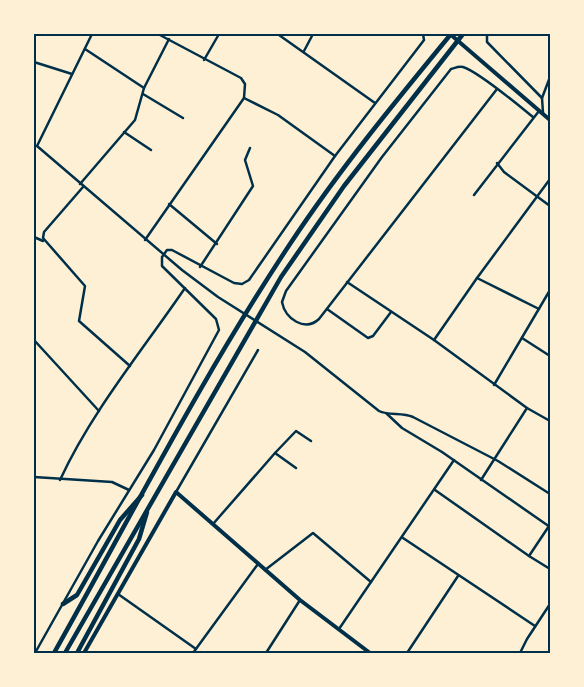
<svg xmlns="http://www.w3.org/2000/svg" width="584" height="687" font-family="Manrope,sans-serif">
<rect width="100%" height="100%" fill="#fdf0d5"/>
<g fill="none" stroke-linecap="round" stroke-linejoin="round">
<g stroke="#003049" stroke-width="2.5">
<path d="M92,34L37,146L182,270L218,297L305,352L379,411C389,416 402,412 413,417L498,461L550,494"/>
<polyline points="487,34 487,42 542,98 543,113"/>
<polyline points="279,35 375,103"/>
<polyline points="85,49 144,88"/>
<polyline points="304,51 313,34"/>
<polyline points="204,60 219,34"/>
<polyline points="34,62 72,74"/>
<path d="M497,89L319,319C305,332 285,319 282,302L286,291L382,157L451,69C455,68 458,66 463,67C479,72 518,105 533,117"/>
<polyline points="143,94 183,118"/>
<polyline points="244,98 278,115 335,156"/>
<polyline points="542,98 550,77"/>
<polyline points="124,132 151,150"/>
<polyline points="497,163 504,172 550,206"/>
<polyline points="80,184 135,120 144,88 169,39"/>
<polyline points="83,187 44,232 43,238 85,286 79,321 130,366"/>
<polyline points="474,195 539,111"/>
<polyline points="169,204 217,244"/>
<polyline points="34,237 43,241"/>
<polyline points="145,240 244,98 245,84 241,78 158,34"/>
<polyline points="200,267 253,186 245,160 250,148"/>
<polyline points="477,278 539,309"/>
<polyline points="347,282 434,340 527,408 481,480"/>
<polyline points="327,309 368,338 373,336 391,312"/>
<polyline points="522,338 550,356"/>
<polyline points="34,340 99,411"/>
<polyline points="434,340 477,278 550,179"/>
<polyline points="494,385 550,290"/>
<polyline points="527,408 550,421"/>
<polyline points="386,413 402,428 442,452 550,527"/>
<polyline points="275,453 296,431 311,441"/>
<polyline points="34,477 112,482 129,490"/>
<path d="M60,480C92,411 142,351 185,288"/>
<polyline points="435,490 529,556"/>
<polyline points="176,492 258,350"/>
<polyline points="213,524 275,453 296,468"/>
<polyline points="549,526 529,556 550,569"/>
<polyline points="403,538 535,626"/>
<polyline points="265,570 313,533 371,582"/>
<polyline points="118,594 196,649"/>
<polyline points="339,629 454,460"/>
<polyline points="35,653 98,541 154,450 219,330 216,319 162,266 162,257 167,250 172,250 234,283 242,284 249,280 335,156 421,44 424,40 423,34"/>
<polyline points="193,653 258,564"/>
<polyline points="266,653 300,600"/>
<polyline points="407,653 458,576"/>
<polyline points="520,653 527,639 550,604"/>
</g>
<g stroke="#003049" stroke-width="4">
<polyline points="450,34 550,120"/>
<polyline points="84,653 176,492 300,600 370,653"/>
</g>
<g stroke="#003049" stroke-width="4.5">
<polyline points="63,604 77,595 120,520 142,495"/>
<path d="M54,653C131,516 203,375 290,244C339,170 395,102 451,34"/>
<polyline points="65,653 281,277 344,186 463,34"/>
<polyline points="77,653 139,539 147,512"/>
</g>
</g>
<rect width="584" height="687" fill="none" stroke="#fdf0d5" stroke-width="70"/>
<rect x="35" y="35" width="514" height="617" fill="none" stroke="#003049" stroke-width="2"/>
</svg>
